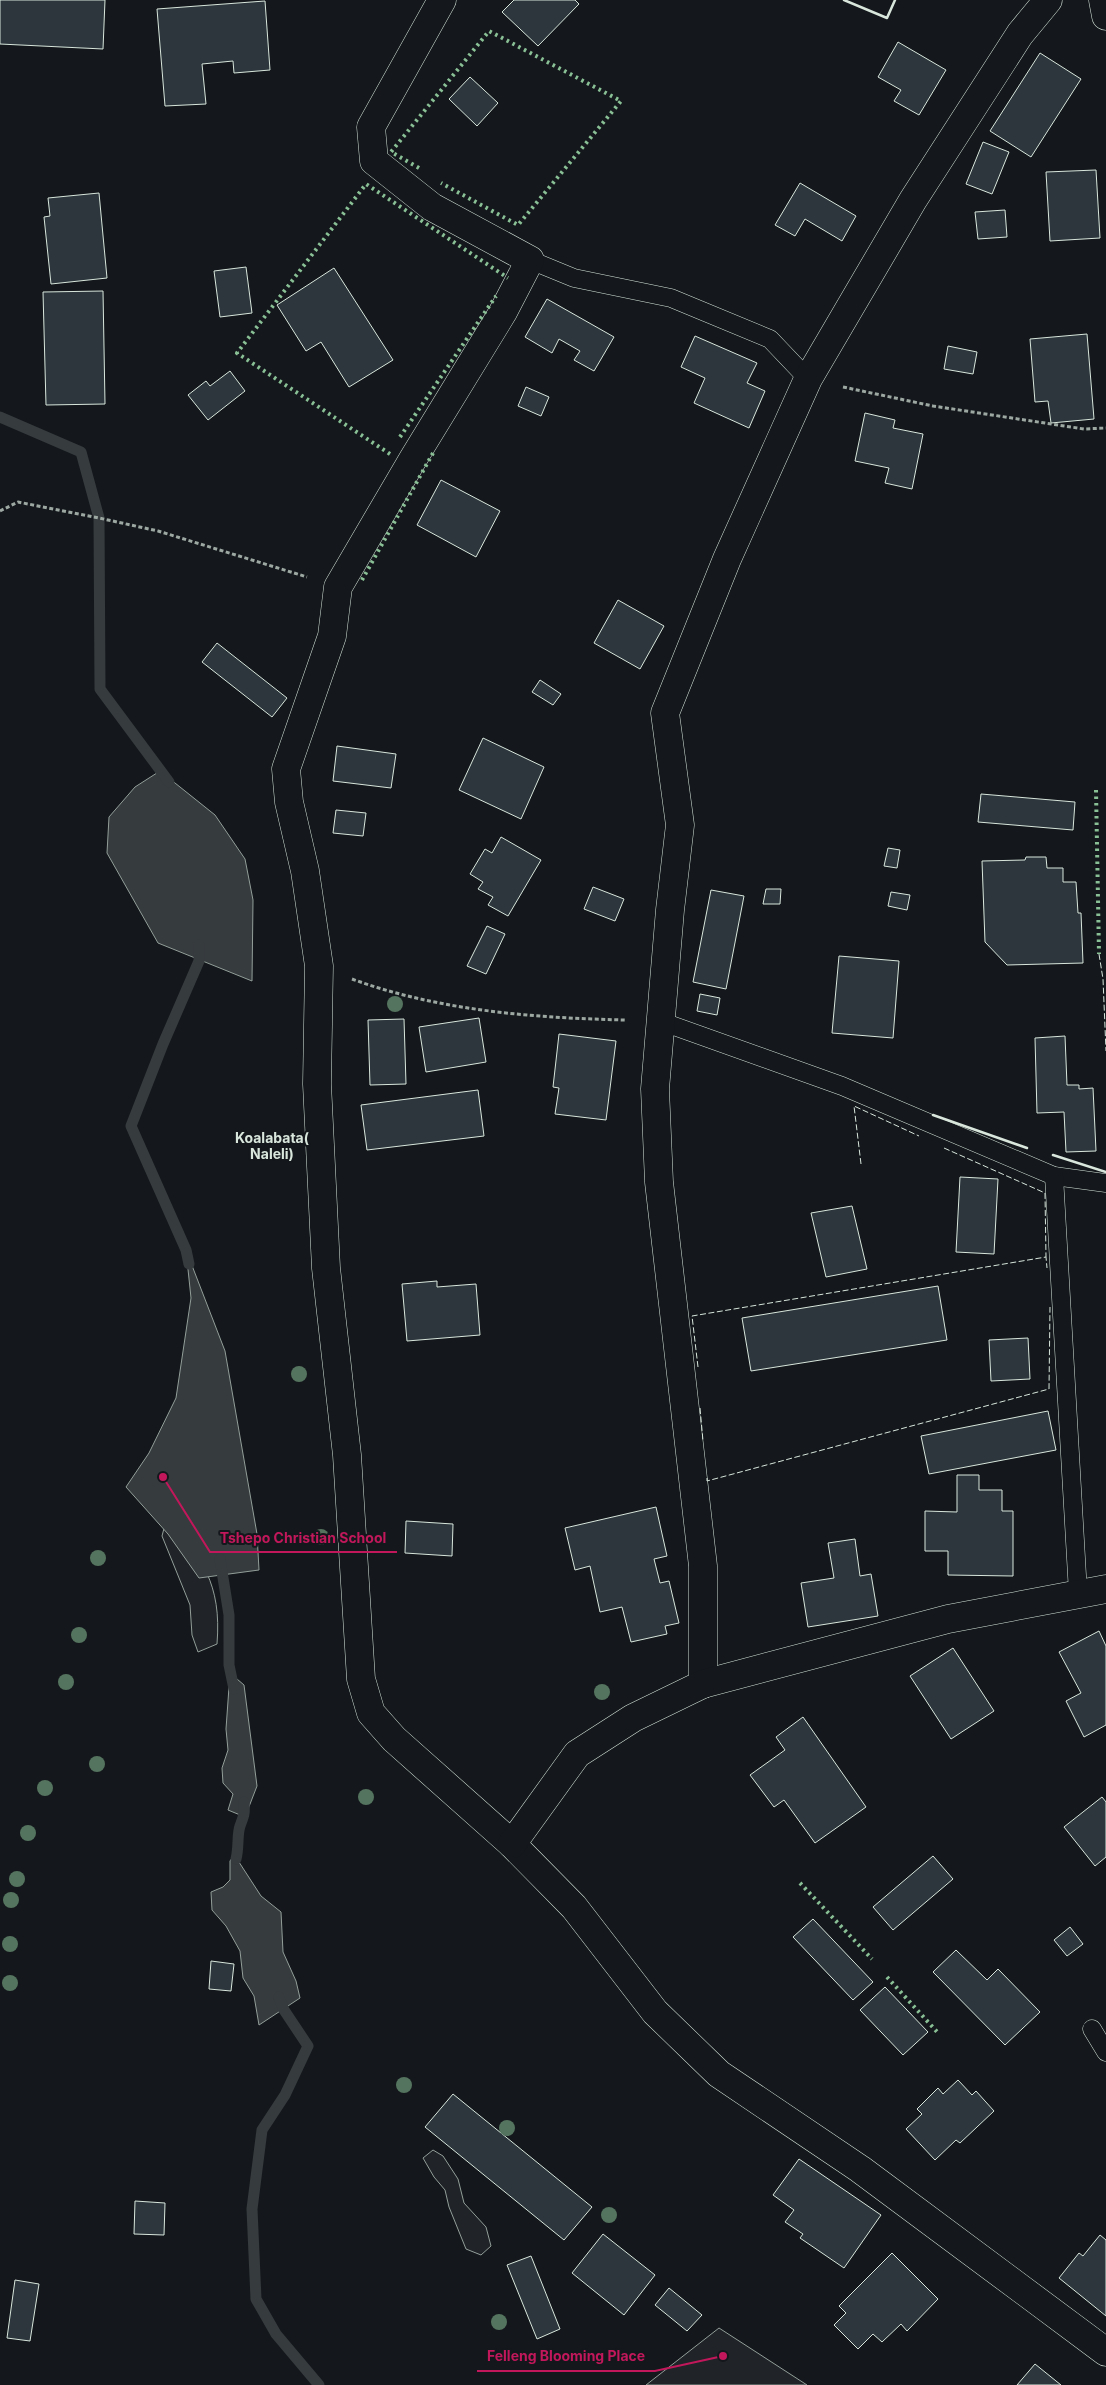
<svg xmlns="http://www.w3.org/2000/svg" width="1106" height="2385" font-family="Inter,sans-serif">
<rect width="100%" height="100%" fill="#14181c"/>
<g fill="#202428" stroke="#939e99">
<path d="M168,1513C201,1559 222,1583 217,1644L198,1652L192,1635L190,1605L162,1536Z"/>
<polygon points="433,2150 443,2156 458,2179 464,2203 486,2227 491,2246 481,2255 466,2249 449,2207 445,2190 434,2177 423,2158"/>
<polygon points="719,2328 807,2385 646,2385"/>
</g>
<g fill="#363b3e" stroke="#939e99">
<polygon points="160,771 215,815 245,859 253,900 252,981 158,943 107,853 109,817 135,787"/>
<polygon points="186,1250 225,1351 257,1534 259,1570 199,1578 168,1534 126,1487 149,1453 176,1398 191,1298"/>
<polygon points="230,1673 244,1685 257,1786 245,1817 228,1810 233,1794 223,1783 222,1768 228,1750 226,1729"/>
<polygon points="240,1846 237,1859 261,1896 281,1912 283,1952 296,1981 300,1998 259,2025 254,1996 243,1978 240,1951 226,1926 212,1910 211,1892 223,1887 230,1880 230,1861"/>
</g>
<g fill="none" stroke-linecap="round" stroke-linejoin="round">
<g stroke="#363b3e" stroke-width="11">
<polyline points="0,417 81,452 99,518 100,689 169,782"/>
<polyline points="189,1264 186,1250 131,1126 163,1044 199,961 199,945"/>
<polyline points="220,1559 229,1615 229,1665 234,1689"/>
<path d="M236,1859C239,1848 237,1834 240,1826C244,1815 245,1814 244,1802"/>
<polyline points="279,1997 284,2010 308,2046 285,2095 262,2130 252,2209 256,2299 276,2334 319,2385"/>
</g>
</g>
<g fill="#2c363c" stroke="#d8e6dc">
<polygon points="0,0 105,0 103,49 0,44"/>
<polygon points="514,0 575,0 579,4 538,46 502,12"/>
<polygon points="265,1 270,70 234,73 233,61 202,64 206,104 165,106 157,9"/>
<polygon points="898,42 946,70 919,115 894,101 901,90 878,77"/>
<polygon points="1040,53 1081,79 1031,157 990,131"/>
<polygon points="470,77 498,103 477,126 449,99"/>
<polygon points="983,142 1009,152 992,194 966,184"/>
<polygon points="1096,170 1100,238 1050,241 1046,172"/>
<polygon points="800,183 856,216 842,241 805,219 795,236 775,225"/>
<polygon points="99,193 107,278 51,284 44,217 50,216 48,198"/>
<polygon points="1005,210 1007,237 978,239 975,212"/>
<polygon points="246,267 252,313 220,317 214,271"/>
<polygon points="334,268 393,360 349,387 321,342 306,351 277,305"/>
<polygon points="103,291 105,404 46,405 43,292"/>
<polygon points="547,299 614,337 594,371 574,360 580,351 559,339 552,353 525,337"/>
<polygon points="1087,334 1094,419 1051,423 1048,401 1035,402 1030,339"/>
<polygon points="695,336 757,363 747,383 765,391 749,428 694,403 705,378 681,367"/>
<polygon points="948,346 977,352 973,374 944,369"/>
<polygon points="230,371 245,391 208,420 188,395 206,381 210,386"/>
<polygon points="526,387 549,397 541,416 518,406"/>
<polygon points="865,413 895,420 893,428 923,434 912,489 885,483 889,468 855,461"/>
<polygon points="441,480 500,511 476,557 417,525"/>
<polygon points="618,600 664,626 640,669 594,643"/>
<polygon points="217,643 287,698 272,717 202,662"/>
<polygon points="540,680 561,694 553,705 532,692"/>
<polygon points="483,738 544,767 521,819 459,790"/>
<polygon points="337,746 396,754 391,788 333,781"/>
<polygon points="981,794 1075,802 1073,830 978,822"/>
<polygon points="336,810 366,813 363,836 333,833"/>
<polygon points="501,837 541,860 508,916 488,905 493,897 478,889 483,882 470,874 485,849 492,853"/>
<polygon points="888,848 900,850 897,868 884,866"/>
<polygon points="1026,857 1046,857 1047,868 1063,868 1063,882 1076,882 1078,913 1081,913 1083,963 1007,965 985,942 982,861 1025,860"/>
<polygon points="593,887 624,899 615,921 584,909"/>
<polygon points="766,889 781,889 780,904 763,904"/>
<polygon points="711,890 744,896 726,989 693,982"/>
<polygon points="891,892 910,895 907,910 888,906"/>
<polygon points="487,926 505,934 486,974 467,966"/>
<polygon points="839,956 899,961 893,1038 832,1033"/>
<polygon points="700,994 720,998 717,1015 697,1011"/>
<polygon points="479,1018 486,1062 426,1072 419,1027"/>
<polygon points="404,1019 406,1084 370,1085 368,1020"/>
<polygon points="559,1034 616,1041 606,1120 555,1114 559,1088 553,1087"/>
<polygon points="1065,1036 1067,1085 1079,1085 1079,1089 1093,1088 1096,1151 1066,1152 1064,1112 1037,1113 1035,1038"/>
<polygon points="478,1090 484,1136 367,1150 361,1105"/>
<polygon points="960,1177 998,1179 994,1254 956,1252"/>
<polygon points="852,1206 867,1269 826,1277 811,1213"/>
<polygon points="437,1281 437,1287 476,1284 480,1335 407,1341 402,1284"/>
<polygon points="938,1286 947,1340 751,1371 742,1318"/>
<polygon points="1028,1338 1030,1379 991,1381 989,1340"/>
<polygon points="1048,1411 1056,1450 929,1474 921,1436"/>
<polygon points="957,1475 979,1475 979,1490 1002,1490 1002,1511 1013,1511 1013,1576 948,1575 948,1551 925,1551 925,1511 957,1512"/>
<polygon points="656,1507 667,1556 654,1559 660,1583 669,1581 679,1623 665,1626 667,1634 631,1642 622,1607 600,1612 590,1566 575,1570 565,1528"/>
<polygon points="406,1521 453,1524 452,1556 405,1553"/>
<polygon points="855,1539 860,1576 871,1574 878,1616 808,1627 801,1583 834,1578 828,1543"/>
<polygon points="1099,1631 1106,1646 1106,1725 1084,1737 1066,1701 1081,1693 1059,1652"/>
<polygon points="953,1648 994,1711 951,1739 910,1676"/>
<polygon points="803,1717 866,1807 815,1843 784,1800 774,1807 750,1775 785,1750 776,1737"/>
<polygon points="1102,1797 1106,1802 1106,1857 1095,1866 1064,1827"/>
<polygon points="933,1856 953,1879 893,1930 873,1907"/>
<polygon points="813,1919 873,1982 853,2000 793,1937"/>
<polygon points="1070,1927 1083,1944 1067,1956 1054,1940"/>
<polygon points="956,1950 987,1980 998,1969 1040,2012 1005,2045 933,1972"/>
<polygon points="211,1961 234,1964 231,1991 209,1989"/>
<polygon points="885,1987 928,2032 903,2055 860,2010"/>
<polygon points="958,2080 972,2095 976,2091 994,2111 960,2143 956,2140 935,2160 906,2129 922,2114 917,2109 938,2088 943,2094"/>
<polygon points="453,2094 592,2207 564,2240 425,2127"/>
<polygon points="799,2159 881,2215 844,2268 800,2238 803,2234 785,2222 794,2210 773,2195"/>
<polygon points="135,2201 165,2203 164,2235 134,2234"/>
<polygon points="603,2234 655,2275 624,2315 572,2273"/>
<polygon points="1100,2235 1106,2240 1106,2316 1059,2278 1079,2253 1083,2256"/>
<polygon points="892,2253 938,2299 907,2331 901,2324 882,2342 873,2334 858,2349 834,2325 846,2313 839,2306"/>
<polygon points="531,2256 560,2329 537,2339 507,2265"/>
<polygon points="15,2280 39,2284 30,2341 7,2338"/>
<polygon points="669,2288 702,2315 687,2331 655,2305"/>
<polygon points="1035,2364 1061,2385 1017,2385"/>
</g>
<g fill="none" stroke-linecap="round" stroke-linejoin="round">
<defs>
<g id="service">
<polyline points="530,260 574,278 671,298 770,339 808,379"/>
<polyline points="660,1021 842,1086 1054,1176 1106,1183"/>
<polyline points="1054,1176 1078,1593"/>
<polyline points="1092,2029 1106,2052"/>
</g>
<g id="minor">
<polyline points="442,0 371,127 374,161 432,207 530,260 503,312 413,459 338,587 332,636 286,769 289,802 305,871 319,966 317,1084 326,1268 347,1455 361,1679 371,1713 394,1739 512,1844 574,1907 655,2012 719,2074 860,2169 1106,2352"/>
<polyline points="1103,0 1106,16"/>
<polyline points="703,1684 703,1566 659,1182 655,1089 670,910 680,825 665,713 727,559 808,379 913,200 1020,34 1048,0"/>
<polyline points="512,1844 577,1754 633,1718 703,1684 948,1619 1106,1589"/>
</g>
</defs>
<use href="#service" stroke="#d8e6dc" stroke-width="19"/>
<use href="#minor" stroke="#d8e6dc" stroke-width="29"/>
<g stroke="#9da8a2" stroke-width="3" stroke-dasharray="4 2.5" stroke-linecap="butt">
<polyline points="843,387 933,406 1084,429 1106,428"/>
<polyline points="0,511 18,502 99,518 158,531 307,577"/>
<path d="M352,979C439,1011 535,1018 626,1020"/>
</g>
<use href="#service" stroke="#14181c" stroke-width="18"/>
<use href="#minor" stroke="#14181c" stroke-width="28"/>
<g stroke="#8ac095" stroke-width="4" stroke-dasharray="2.5 4" stroke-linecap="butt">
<polyline points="419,168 391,152 489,31 621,101 518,225 441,183"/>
<polyline points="400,437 496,296"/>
<polyline points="390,454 237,353 366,184 508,278"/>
<polyline points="362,580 433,453"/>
<polyline points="1096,790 1099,954"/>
<polyline points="800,1883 872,1959"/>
<polyline points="887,1977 939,2034"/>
</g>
<g stroke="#d8e6dc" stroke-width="1" stroke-dasharray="6 2.5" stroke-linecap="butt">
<polyline points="1099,954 1103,979 1106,1051"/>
<polyline points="944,1148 1045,1193 1046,1257"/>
<polyline points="861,1164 854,1106 919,1136"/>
<polyline points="698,1367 692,1316 1046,1257 1047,1268"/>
<polyline points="700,1408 703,1441"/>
<polyline points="707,1478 707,1481 1049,1389 1050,1307"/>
</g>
<g stroke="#d8e6dc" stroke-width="2.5">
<polyline points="844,0 887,18 895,0"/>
<polyline points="933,1115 1027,1148"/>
<polyline points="1053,1155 1106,1172"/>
</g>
</g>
<g fill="#55745f">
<circle cx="395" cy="1004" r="8"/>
<circle cx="299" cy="1374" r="8"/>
<circle cx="321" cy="1537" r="8"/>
<circle cx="98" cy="1558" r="8"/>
<circle cx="79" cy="1635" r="8"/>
<circle cx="66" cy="1682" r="8"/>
<circle cx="602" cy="1692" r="8"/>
<circle cx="97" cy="1764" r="8"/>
<circle cx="45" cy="1788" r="8"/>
<circle cx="366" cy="1797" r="8"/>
<circle cx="28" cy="1833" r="8"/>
<circle cx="17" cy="1879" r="8"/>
<circle cx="11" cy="1900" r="8"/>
<circle cx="10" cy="1944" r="8"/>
<circle cx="10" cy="1983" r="8"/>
<circle cx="404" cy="2085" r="8"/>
<circle cx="507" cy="2128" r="8"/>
<circle cx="609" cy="2215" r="8"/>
<circle cx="499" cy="2322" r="8"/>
</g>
<g text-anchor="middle" stroke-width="4" stroke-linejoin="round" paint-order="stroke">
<g font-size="14" font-weight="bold" fill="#d8e6dc" stroke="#14181c">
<text x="272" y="1143">Koalabata(<tspan x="272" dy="16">Naleli)</tspan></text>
</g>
</g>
<path fill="none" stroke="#c2185b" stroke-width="2" d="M163 1477L210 1552H397M723 2356L655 2371H477"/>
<g fill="#c2185b" stroke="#14181c" stroke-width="2">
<circle cx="163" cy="1477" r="5"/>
<circle cx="723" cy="2356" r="5"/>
</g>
<g font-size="14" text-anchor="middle" font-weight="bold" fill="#c2185b" stroke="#14181c" stroke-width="4" stroke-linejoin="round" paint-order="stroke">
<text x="303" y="1543">Tshepo Christian School</text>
<text x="566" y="2361">Felleng Blooming Place</text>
</g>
</svg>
